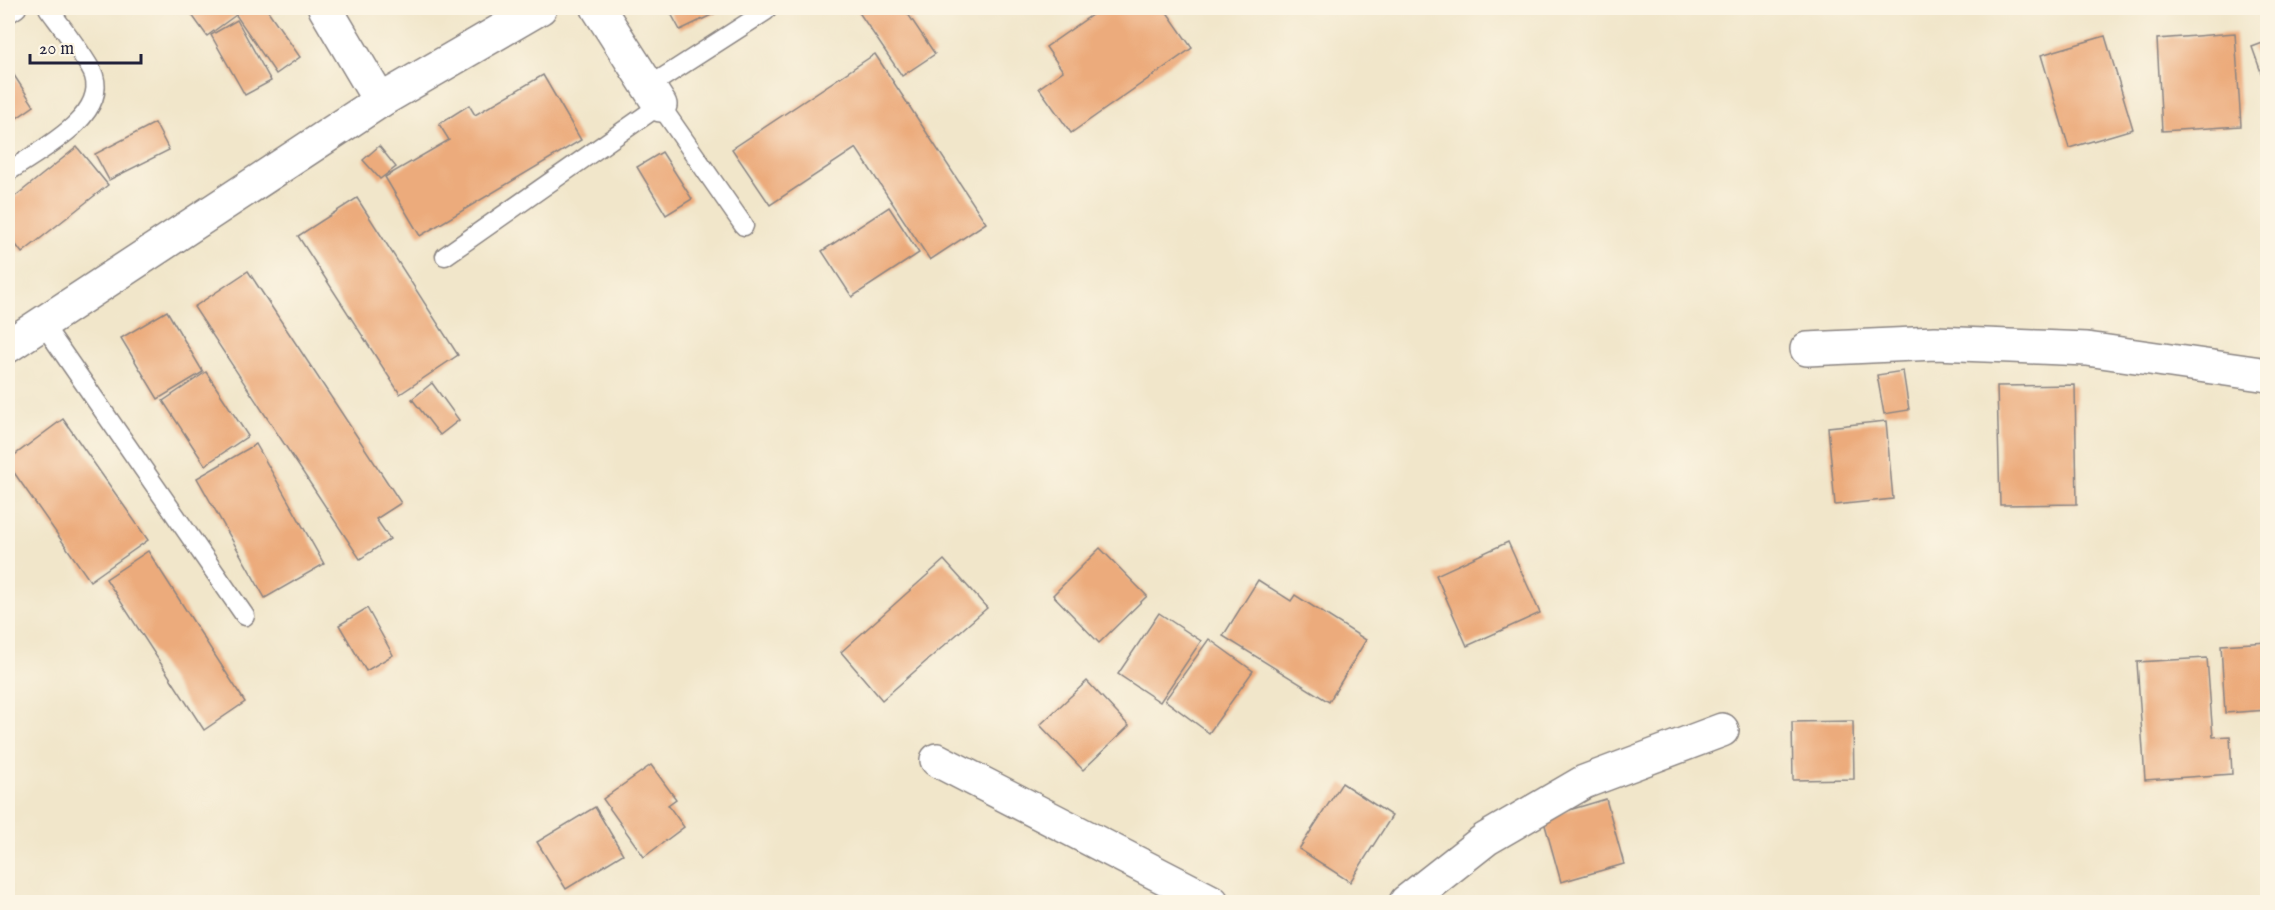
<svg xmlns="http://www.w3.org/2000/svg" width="2275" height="910" font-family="'IM FELL English',serif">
<rect width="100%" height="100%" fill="#fcf5e5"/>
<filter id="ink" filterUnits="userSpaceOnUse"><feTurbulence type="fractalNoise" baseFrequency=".0167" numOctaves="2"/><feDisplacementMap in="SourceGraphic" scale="12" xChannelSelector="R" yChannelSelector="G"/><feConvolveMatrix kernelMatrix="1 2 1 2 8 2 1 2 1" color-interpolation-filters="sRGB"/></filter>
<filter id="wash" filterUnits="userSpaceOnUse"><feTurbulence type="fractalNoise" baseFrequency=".008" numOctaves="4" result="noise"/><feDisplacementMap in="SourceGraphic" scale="24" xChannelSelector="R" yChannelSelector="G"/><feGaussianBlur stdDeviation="1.35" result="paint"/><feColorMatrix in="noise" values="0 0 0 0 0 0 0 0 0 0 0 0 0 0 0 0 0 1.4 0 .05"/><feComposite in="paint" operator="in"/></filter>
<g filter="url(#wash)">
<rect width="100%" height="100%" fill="#f1e6ca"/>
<g id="blocks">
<g fill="#ecab7c">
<polygon points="187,8 266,8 300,57 276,74 236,15 207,36"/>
<polygon points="668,8 726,8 680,30"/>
<polygon points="856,8 904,8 935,54 902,76"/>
<polygon points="1102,8 1164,8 1192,48 1071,133 1039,88 1063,71 1046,47"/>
<polygon points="237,20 271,81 245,95 211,35"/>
<polygon points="2235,33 2241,126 2162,131 2157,39"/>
<polygon points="2105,36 2133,129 2069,148 2041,55"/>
<polygon points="2268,41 2268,89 2267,89 2252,47"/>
<polygon points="875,54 986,223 930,260 856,148 770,205 732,149"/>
<polygon points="8,66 34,106 8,124"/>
<polygon points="543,75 581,140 420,236 385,177 449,140 439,124 469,105 475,115"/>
<polygon points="155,123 169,150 109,180 95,154"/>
<polygon points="379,146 396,167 380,179 363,160"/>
<polygon points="77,147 108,185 22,253 8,234 8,202"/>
<polygon points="662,152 692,199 666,215 637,167"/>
<polygon points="357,198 458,355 400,394 298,236"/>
<polygon points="889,207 919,253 852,297 822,251"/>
<polygon points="248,271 401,503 376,519 390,539 360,559 194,307"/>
<polygon points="167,311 203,372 158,399 121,338"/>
<polygon points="1903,371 1909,410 1884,414 1877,375"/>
<polygon points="206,372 248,436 205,465 163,401"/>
<polygon points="432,383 459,420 440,435 412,399"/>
<polygon points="2075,385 2077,504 2000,505 1997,386"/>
<polygon points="63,419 148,540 90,581 8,464 8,460"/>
<polygon points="1886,421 1893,499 1835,505 1828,427"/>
<polygon points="256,444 324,564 265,598 197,478"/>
<polygon points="1508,542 1540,613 1467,646 1436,575"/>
<polygon points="1100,548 1147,596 1099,643 1053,595"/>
<polygon points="148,551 245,702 204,730 106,579"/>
<polygon points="944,560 987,608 882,700 841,652"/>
<polygon points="1258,580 1291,601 1295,595 1366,640 1329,702 1223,636"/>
<polygon points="367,608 393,655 366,671 339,625"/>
<polygon points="1159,613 1201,641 1160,702 1118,674"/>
<polygon points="1209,639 1253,671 1209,733 1165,700"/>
<polygon points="2268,642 2268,710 2225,713 2221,645"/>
<polygon points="2207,658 2213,737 2230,736 2232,774 2145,780 2137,662"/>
<polygon points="1087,681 1129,726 1083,770 1040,725"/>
<polygon points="1853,721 1854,779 1793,780 1792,722"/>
<polygon points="651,765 676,799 668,805 684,827 644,857 603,799"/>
<polygon points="1342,783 1392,816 1350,882 1299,849"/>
<polygon points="1606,799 1624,864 1561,882 1543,818"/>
<polygon points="595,807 623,854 566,889 537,842"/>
</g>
</g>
</g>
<g filter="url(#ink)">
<use href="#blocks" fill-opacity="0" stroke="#8a8482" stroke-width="1.5"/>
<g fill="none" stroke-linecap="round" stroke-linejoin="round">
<defs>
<g id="lane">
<polyline points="8,14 17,8"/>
<polyline points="648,87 766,11"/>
<path d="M8,172C36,152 107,118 94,76C90,63 58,22 48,8"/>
<polyline points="445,256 660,105 744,226"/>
<polyline points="43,324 245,616"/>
</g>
<g id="street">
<polyline points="325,8 380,101"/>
<polyline points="598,8 660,105"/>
<polyline points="8,346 380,101 540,8"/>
<polyline points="1807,349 1935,343 2087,349 2268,375"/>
<polyline points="937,760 1212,902"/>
<polyline points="1406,902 1486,839 1584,782 1722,730"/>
</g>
</defs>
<use href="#lane" stroke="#8a8482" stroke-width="21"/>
<use href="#street" stroke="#8a8482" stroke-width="36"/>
<use href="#lane" stroke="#fff" stroke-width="18"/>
<use href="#street" stroke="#fff" stroke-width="33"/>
</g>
</g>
<rect width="2275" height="910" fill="none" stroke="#fcf5e5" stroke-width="30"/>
<path d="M30 54v9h111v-9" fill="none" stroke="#22223b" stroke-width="3"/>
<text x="39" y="54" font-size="18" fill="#22223b" stroke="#fcf5e5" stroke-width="4.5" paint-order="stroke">20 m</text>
</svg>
